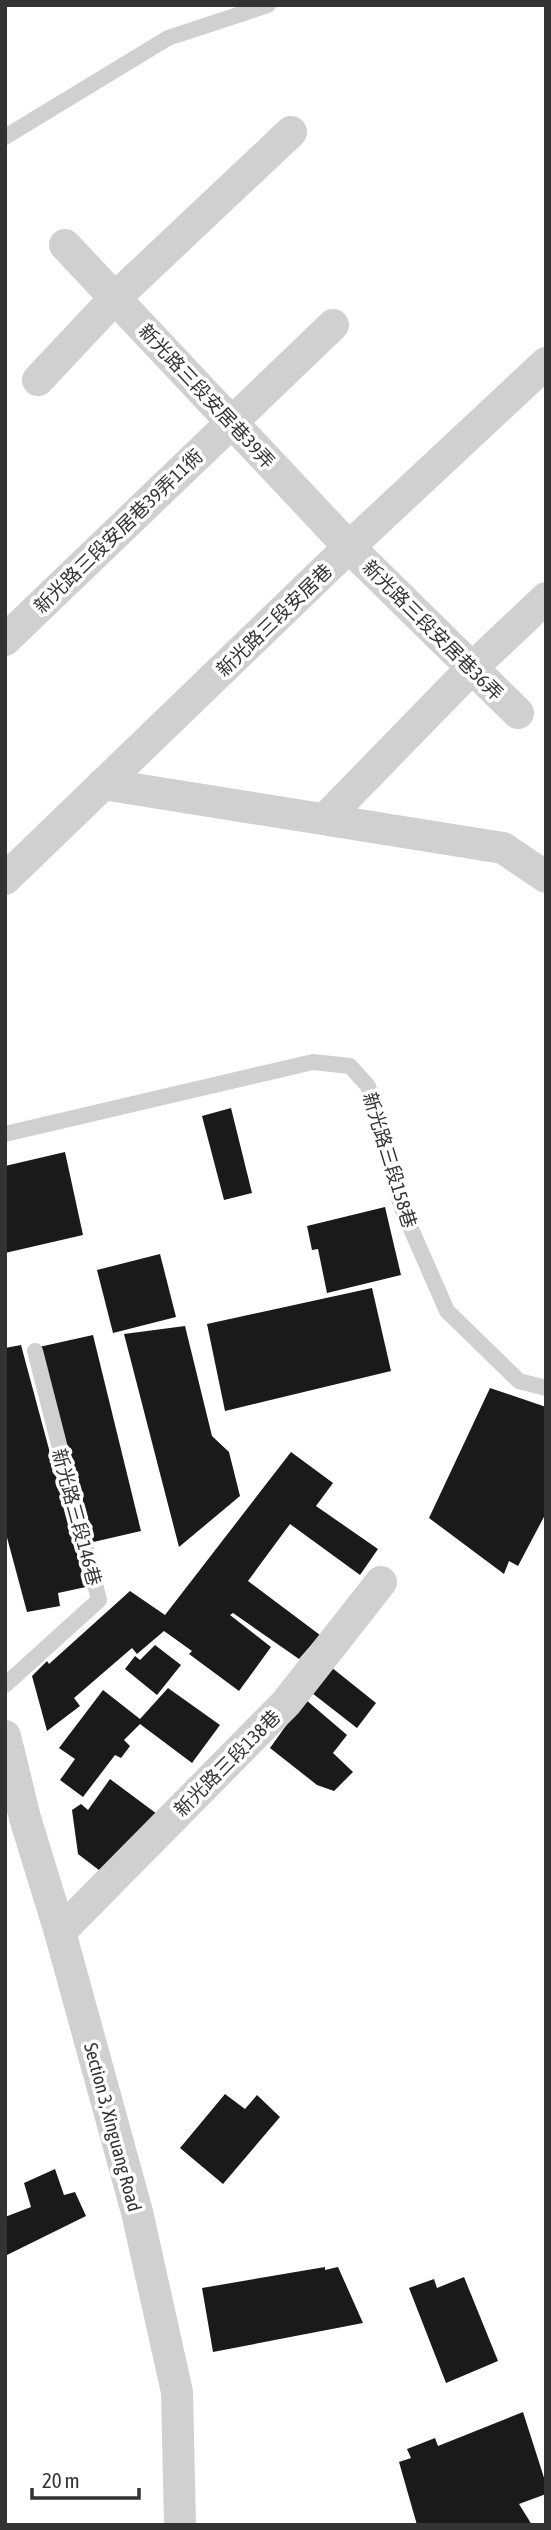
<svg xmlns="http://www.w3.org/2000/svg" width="551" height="2530" font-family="'Asap Condensed','Noto Sans TC',sans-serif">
<rect width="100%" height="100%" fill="#fff"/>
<g fill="#1a1a1a">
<polygon points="231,1108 252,1193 224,1200 202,1116"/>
<polygon points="65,1152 83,1235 5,1253 5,1166"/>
<polygon points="385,1207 401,1275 327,1293 318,1249 312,1250 307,1226"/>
<polygon points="160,1254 176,1317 113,1333 97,1270"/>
<polygon points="372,1288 391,1371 225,1411 207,1324"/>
<polygon points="185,1326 212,1436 229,1452 240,1496 179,1547 124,1334"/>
<polygon points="93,1335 141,1531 89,1543 39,1347"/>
<polygon points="21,1345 86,1587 58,1593 60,1606 27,1612 5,1530 5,1348"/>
<polygon points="490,1388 546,1407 546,1513 518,1566 509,1561 504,1574 429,1518"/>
<polygon points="291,1452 333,1483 316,1506 378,1549 360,1575 290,1524 248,1581 320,1635 299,1659 233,1613 230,1615 271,1647 239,1691 189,1654 192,1651 164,1631 137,1654 132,1648 74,1698 80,1706 47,1731 32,1676 47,1661 49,1664 130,1591 165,1615"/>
<polygon points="155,1645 181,1665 157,1695 125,1669 135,1656 140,1660"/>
<polygon points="331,1667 376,1703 357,1728 312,1693"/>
<polygon points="168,1688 220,1725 192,1763 140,1724 124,1740 130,1746 121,1758 115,1755 83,1797 60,1780 75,1759 59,1748 103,1690 140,1719"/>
<polygon points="305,1699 347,1735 333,1753 353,1772 334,1791 317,1785 270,1748"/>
<polygon points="110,1779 157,1814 108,1877 78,1854 72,1810 81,1804 88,1810"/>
<polygon points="225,2094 245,2109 257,2095 280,2117 223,2184 180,2148"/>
<polygon points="55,2169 64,2195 75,2192 86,2216 5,2256 5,2217 31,2207 24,2183"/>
<polygon points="325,2267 325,2270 338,2267 363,2323 213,2352 202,2288"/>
<polygon points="464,2277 498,2361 446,2383 409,2288 434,2279 437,2288"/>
<polygon points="523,2412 546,2484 546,2494 519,2504 532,2525 417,2525 399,2462 411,2458 407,2449 435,2438 438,2446"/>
</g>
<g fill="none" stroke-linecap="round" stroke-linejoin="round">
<g stroke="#d0d0d0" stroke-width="16">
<polyline points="5,137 168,38 268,5"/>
<polyline points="5,1134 313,1062 350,1066 368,1086 401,1206 447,1311 519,1381 546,1388"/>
<polyline points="5,1685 99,1600 35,1351"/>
</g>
<g stroke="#d0d0d0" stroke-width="32">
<polyline points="65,245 349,547 518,713"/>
<polyline points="38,380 115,298 291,132"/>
<polyline points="5,640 333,325"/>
<polyline points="103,784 503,848 546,877"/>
<polyline points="326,818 472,668 546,598"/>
<polyline points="5,879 349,547 546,363"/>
<polyline points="5,1736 25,1818 60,1932 137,2212 177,2392 180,2525"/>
<polyline points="60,1932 286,1703 381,1582"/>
</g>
</g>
<g text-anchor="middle" stroke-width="7" stroke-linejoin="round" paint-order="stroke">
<g font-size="19" fill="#333" stroke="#fff">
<text transform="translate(207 396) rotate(47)" y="7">新光路三段安居巷39弄</text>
<text transform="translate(118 531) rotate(-44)" y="7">新光路三段安居巷39弄11衖</text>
<text transform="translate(274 620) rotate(-44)" y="7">新光路三段安居巷</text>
<text transform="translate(433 630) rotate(45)" y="7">新光路三段安居巷36弄</text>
<text transform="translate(390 1160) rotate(73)" y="7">新光路三段158巷</text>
<text transform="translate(77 1517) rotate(75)" y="7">新光路三段146巷</text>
<text transform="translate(227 1763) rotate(-45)" y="7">新光路三段138巷</text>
<text transform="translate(113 2127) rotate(75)" y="7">Section 3, Xinguang Road</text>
</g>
</g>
<rect width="551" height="2530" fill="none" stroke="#333333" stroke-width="14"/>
<path d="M32 2488v10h107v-10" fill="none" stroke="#333333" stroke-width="3.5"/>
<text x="42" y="2488" font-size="21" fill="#333333" stroke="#ffffff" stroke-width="5" paint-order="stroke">20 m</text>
</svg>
